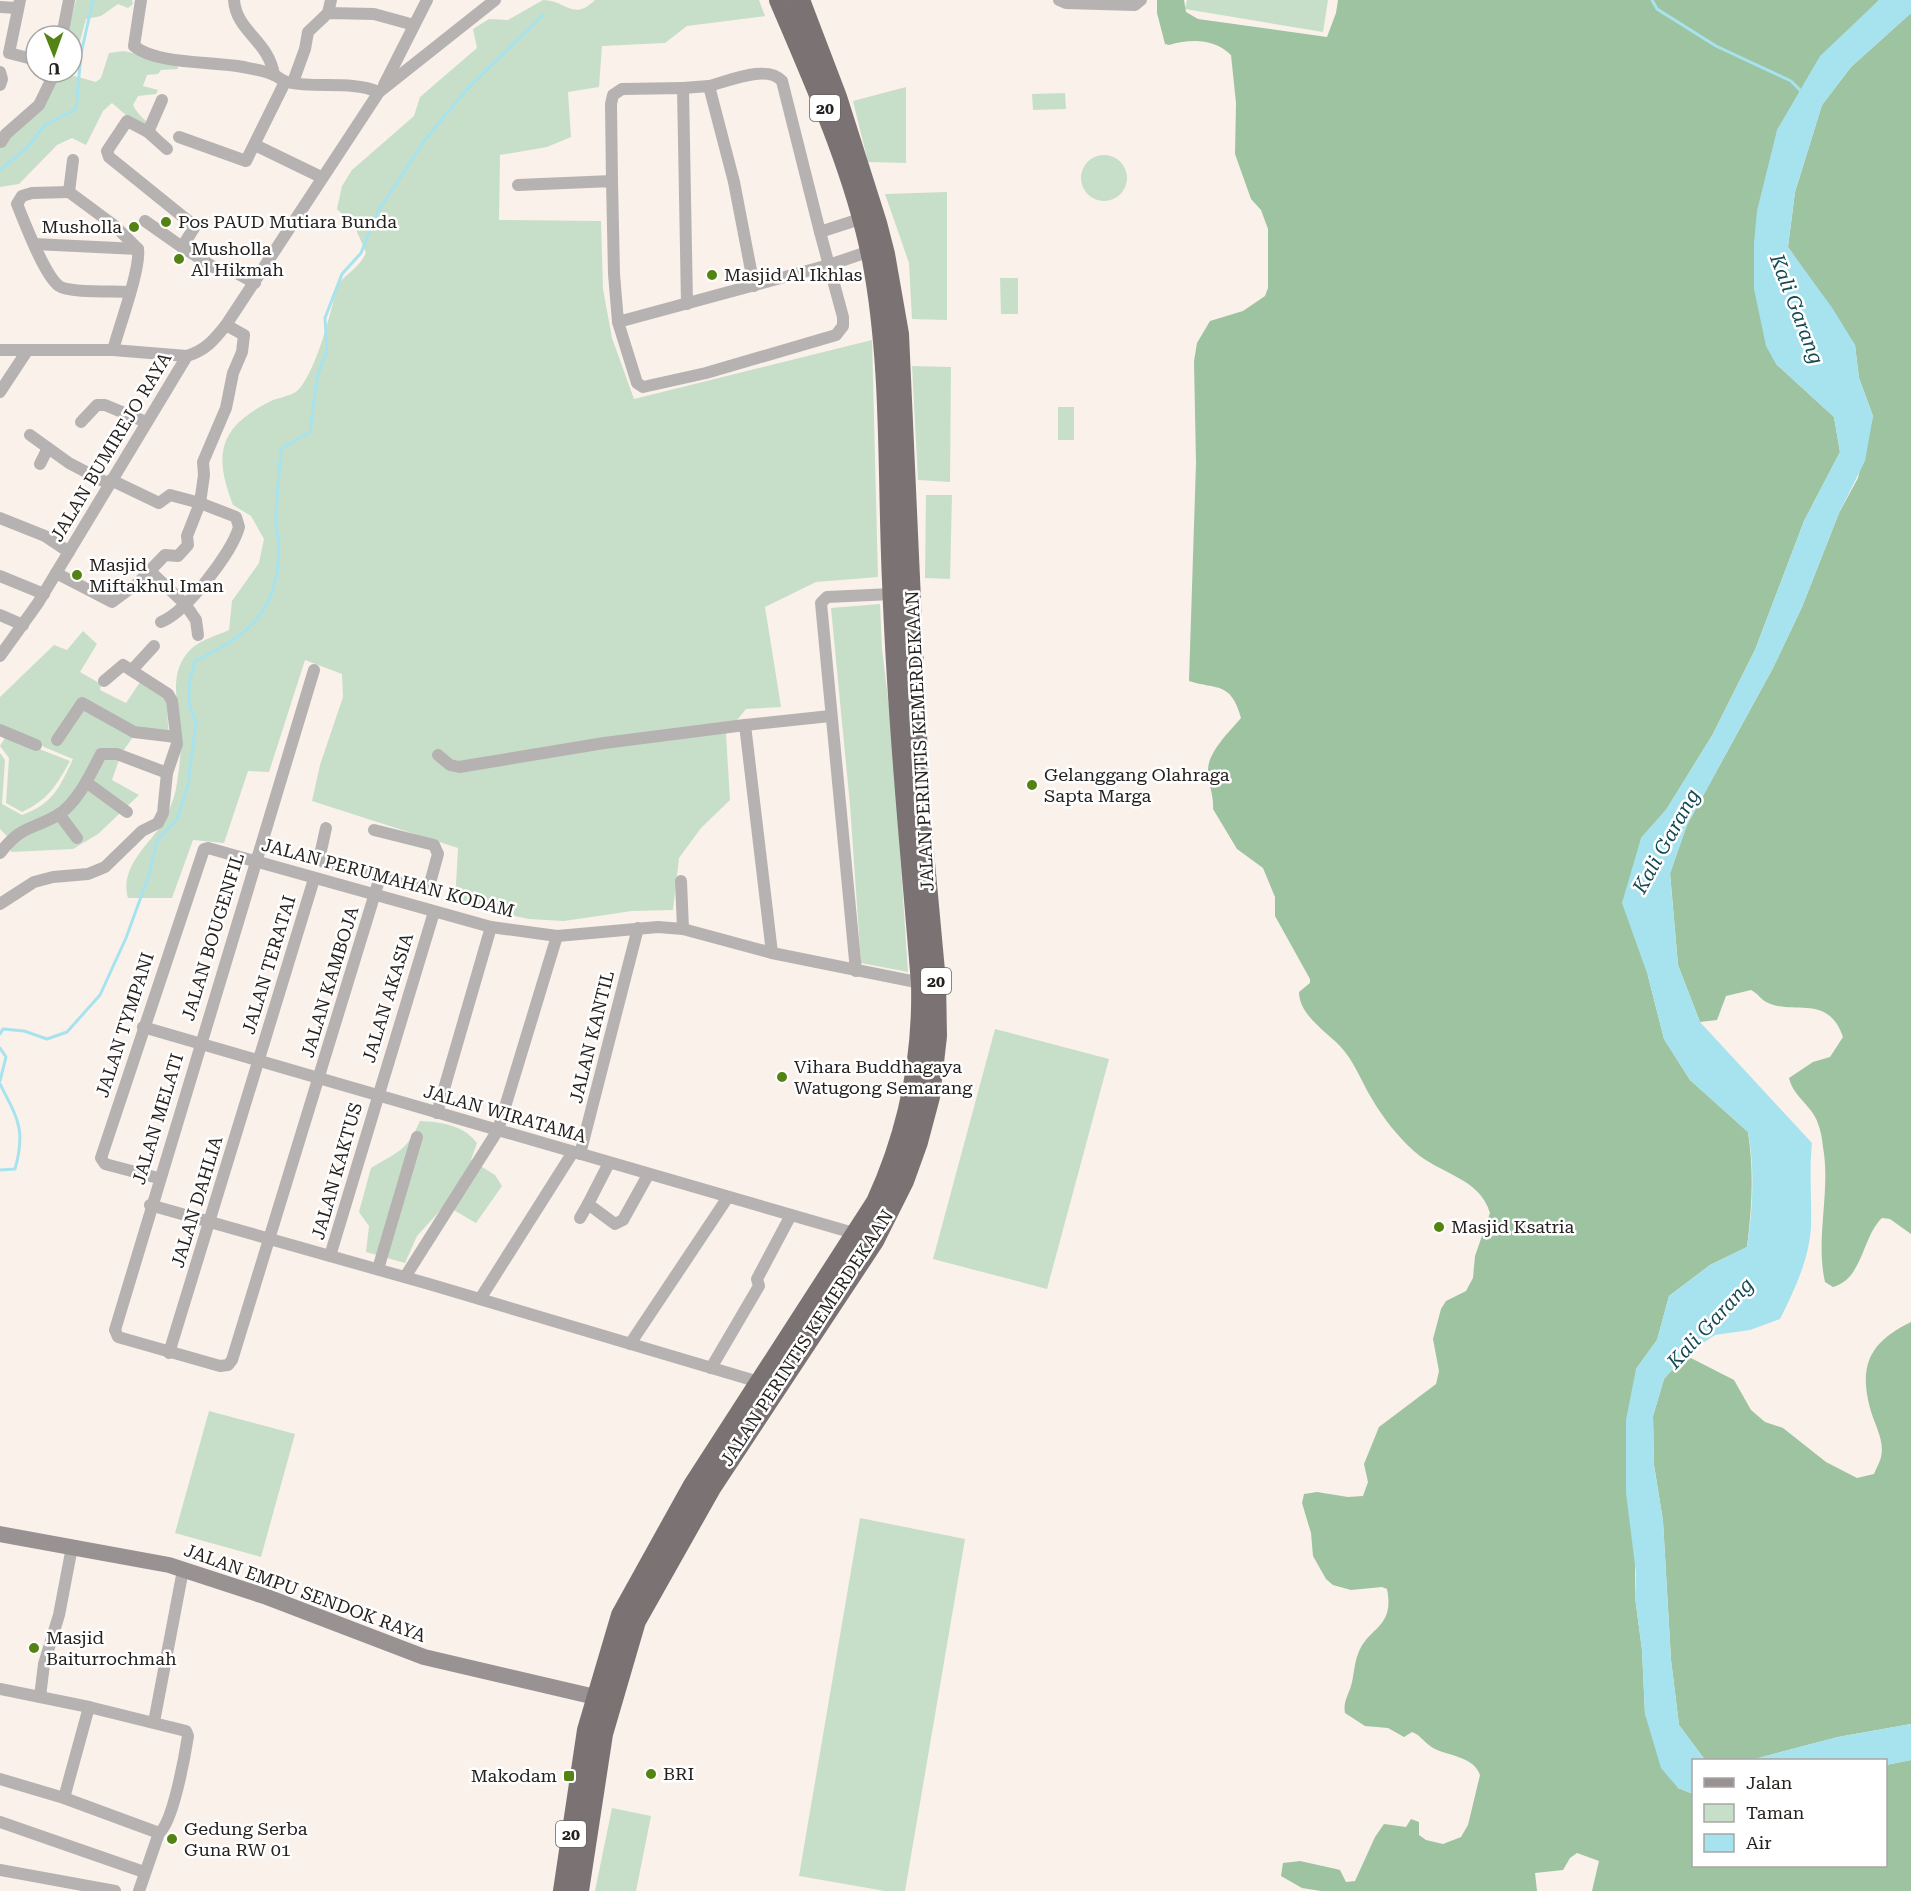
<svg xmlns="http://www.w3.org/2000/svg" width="1911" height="1891" font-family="'Roboto Serif',serif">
<rect width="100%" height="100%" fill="#faf1eb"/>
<g fill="#c7dfc8">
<polygon points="76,0 132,0 133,4 128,8 118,4 101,16 86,19 72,70 72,36 66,36"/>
<path d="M543,0C566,0 573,22 595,0H759L765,16L687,26L665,43L602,46L599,87L568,92L571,137L547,147L500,155L499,220L601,221L603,289L612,338L634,399L872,340L878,577L816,582L765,607L781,707L746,709L726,734L730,800L701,828L679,858L673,910L632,911L564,921L529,919L455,903L458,848L312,801L320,765L343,697L342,674L305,660L269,772L248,771L224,843L193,840L172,898H128C119,868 149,844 163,823C168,815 171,805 174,797C177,789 182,748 181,738C180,706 165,674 192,648C201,640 218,635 229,630L232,601L259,563L264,539L251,516L233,505C214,456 218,429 267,403C275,398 289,397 297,391C314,376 332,312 336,288C346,272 357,271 366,253L355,227L337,209L342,186L352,170L414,116L420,97L477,48L473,29L489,19L508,20Z"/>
<polygon points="1187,0 1328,0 1323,32 1185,9"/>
<path d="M124,51L177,63L178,69L161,70L158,74L147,75L143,86L158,90L156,94L138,96L133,105C138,117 153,125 161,136L158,141C141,130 128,116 112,103L103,111L86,145L72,138L57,145L19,184L0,187V148L57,72H71V75L96,82L101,78L109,53Z"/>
<polygon points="906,87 906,163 868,162 853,101"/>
<polygon points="1065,93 1066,109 1033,110 1032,94"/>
<circle cx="1104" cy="178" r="23"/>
<polygon points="947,192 947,320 912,319 909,263 885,194"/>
<polygon points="1000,278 1018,278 1018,314 1001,314"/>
<polygon points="912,366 951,367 950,482 918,480"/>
<rect x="1058" y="407" width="16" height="33"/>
<polygon points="926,495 952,495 950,579 925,578"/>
<polygon points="880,604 882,649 892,732 908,972 861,963 850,805 831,608"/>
<path d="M83,631L97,644L80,672L101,684L100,690L126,703L140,682L166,697L169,738L135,734L121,754L112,780L139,795L98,834L73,849L11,852V840L0,829V753L5,760L2,804L22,815C54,803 59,788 73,759L44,747L37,739L0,726V697L54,645L67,650Z"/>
<path d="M6,736L70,761C56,786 48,800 22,812L6,803L9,758L0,746Z"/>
<polygon points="995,1029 1109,1059 1047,1289 933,1259"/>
<path d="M420,1121C442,1122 463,1125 477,1143L471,1160L495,1175L502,1186L476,1223L445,1205L417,1236L405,1263L366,1252L369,1226L359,1212L371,1168C399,1151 406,1152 420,1121Z"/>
<polygon points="209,1411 295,1434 261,1557 175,1533"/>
<polygon points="860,1518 965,1539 905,1891 885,1891 799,1876"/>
<polygon points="612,1808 651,1816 636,1891 595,1891"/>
</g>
<g fill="#9dc3a0">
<path d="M1157,0H1184L1186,12L1198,19L1327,37L1336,13L1338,0H1879L1860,21L1777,130L1776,364L1834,417L1840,452L1804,521L1755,650L1713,734L1666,810L1641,838L1648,976L1664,1039L1690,1080L1748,1132C1754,1172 1752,1207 1747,1247L1710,1265L1669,1296L1657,1340L1636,1369L1635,1597L1642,1650L1645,1714L1678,1788L1693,1794L1694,1866H1886V1765L1911,1760V1891H1592L1599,1861L1577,1853L1570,1858L1563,1870L1535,1873L1537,1891H1321L1302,1888L1281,1876L1283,1863L1300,1861L1336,1869L1340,1870L1346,1882L1355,1881L1375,1837L1384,1824L1406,1827L1411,1819L1419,1822V1835L1426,1840L1443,1844L1461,1837L1468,1825L1480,1775C1474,1757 1450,1756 1435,1749C1426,1745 1421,1735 1412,1732L1404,1737L1388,1728L1365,1726L1345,1713C1343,1702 1348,1696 1351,1686C1354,1676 1354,1664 1358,1654C1368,1626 1395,1629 1387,1589L1382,1587L1351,1590L1333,1585L1326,1579L1313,1556L1311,1533L1302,1503L1304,1494L1317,1492L1348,1497L1363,1496L1368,1482L1364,1464L1379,1427L1436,1384L1439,1371L1433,1339L1441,1309L1446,1301L1466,1291L1473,1278L1475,1256L1490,1213C1480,1178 1440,1174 1415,1152C1399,1138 1383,1118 1372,1099C1361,1081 1354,1060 1339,1045C1324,1030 1299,1014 1299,992L1310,983V979L1275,916V897L1263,868L1237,849L1213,809C1214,795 1208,784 1208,771C1207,753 1230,731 1241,718C1231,681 1217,690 1189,681L1196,463L1194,361L1197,343L1210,321L1243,311L1265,296L1268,288V229L1261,210L1251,199L1235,154L1236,103L1231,55C1214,38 1190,39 1169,45L1165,44L1157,13Z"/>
<path d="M1911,13V1234L1890,1219L1882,1218C1862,1237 1863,1279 1833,1287L1825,1282C1815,1238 1831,1192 1823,1147C1822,1136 1819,1121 1812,1112C1804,1101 1792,1092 1789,1078L1813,1062L1830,1057L1843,1037C1828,993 1793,1016 1766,1002C1761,999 1757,993 1751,990L1726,996L1717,1020L1700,1022L1678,965L1670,873L1687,825L1773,668L1802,607L1839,513L1858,478L1873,416L1859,378L1855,345L1788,247L1795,192L1822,105L1851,67Z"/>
<path d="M1911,1322V1724L1838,1737L1751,1760H1705L1679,1725L1671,1660L1663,1521L1654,1465L1653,1416L1664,1379L1685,1355L1734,1380L1751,1410L1765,1422L1783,1428L1826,1462L1857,1478L1874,1474C1876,1469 1880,1462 1881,1457C1885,1440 1874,1424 1870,1408C1858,1363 1872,1341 1911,1322Z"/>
</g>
<g fill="#a7e3ef">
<path d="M1879,0H1911V13L1851,67L1822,105L1795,192L1788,247L1833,309L1855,345L1859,378L1873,416L1865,461L1839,513L1802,607L1773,668L1687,825L1670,874L1678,965L1700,1022L1812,1143C1809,1172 1812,1199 1811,1227C1809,1260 1794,1291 1780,1319L1750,1330L1715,1335L1685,1355L1664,1379L1653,1416L1654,1465L1663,1521L1671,1660L1679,1725L1705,1760H1694L1693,1794L1678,1788L1661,1768L1645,1714L1642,1650L1635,1597L1636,1573L1626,1493V1420L1636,1369L1657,1340L1669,1296L1710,1265L1747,1247C1753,1207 1755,1171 1748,1132L1690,1080L1664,1039L1648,976L1622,903L1641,838L1666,810L1713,734L1755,650L1804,521L1840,452L1834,417L1776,364L1766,346L1754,289V243L1757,211L1777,130L1820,56Z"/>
<polygon points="1911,1724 1911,1760 1886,1765 1886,1760 1751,1760 1838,1737"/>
</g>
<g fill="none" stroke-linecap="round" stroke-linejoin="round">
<g stroke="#a7e3ef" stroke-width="3">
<polyline points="1652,0 1657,9 1716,46 1791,81 1802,92"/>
<polyline points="0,170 27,148 44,126 76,109 81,54 93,0"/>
<path d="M0,1034L3,1029L24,1031L47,1039L67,1032L100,995L126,938L149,875L157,841L177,819L188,785L196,722L189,703V684L195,661C250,635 279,611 279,546C279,539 276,531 276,523C276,499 279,474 281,449L310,432L317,377L327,351L325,318L342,274L361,253L377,213L424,141L467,89L543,15"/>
<polyline points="0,1048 6,1057 0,1081"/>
<path d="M0,1084C18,1119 26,1130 15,1169L0,1170"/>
</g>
<g stroke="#b7b2b2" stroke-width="12">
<polyline points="20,0 9,53 36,60"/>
<path d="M141,0L134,46C157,65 213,61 243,67C253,69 265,71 274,75C279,77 282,81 287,82C317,89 349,80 379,92"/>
<path d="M234,0C236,31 269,41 274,75"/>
<polyline points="1059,0 1066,3 1135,5 1141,0"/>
<polyline points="0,7 17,8"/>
<polyline points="328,13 331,0"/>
<polyline points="62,36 69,0"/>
<polyline points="0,72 2,79 0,85"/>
<polyline points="293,82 305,49 308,32 328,13 374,14 414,25"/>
<polyline points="384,85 427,0"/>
<path d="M709,86C729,81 767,64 782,81L820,232"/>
<polyline points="683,88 709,86 734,182 754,286"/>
<polyline points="148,132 162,100"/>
<polyline points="179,137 246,161 285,82"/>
<polyline points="1,142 6,134 39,105 55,72"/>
<polyline points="255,145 321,177"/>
<polyline points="167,149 148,132 127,121 107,151 109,157 192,224 194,228 182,247 215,268 231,270 255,283"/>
<path d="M73,160L69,192L115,226L138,249C141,268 119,327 113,350"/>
<polyline points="612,181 611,104 613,95 622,89 683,88 687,304"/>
<polyline points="518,185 612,181 614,274 618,322 829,265 870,251"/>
<path d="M69,192L32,193L22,196L17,204C25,223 44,275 59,286C69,293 114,291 128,292"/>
<polyline points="145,221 182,247"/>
<polyline points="34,244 138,249"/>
<polyline points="618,322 637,383 643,387 706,373 836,335 843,326 843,317 820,232 860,219"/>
<polyline points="0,350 113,350 187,356"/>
<polyline points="0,392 27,351"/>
<polyline points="81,422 97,405 105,405 146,422"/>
<polyline points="30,435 69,463 109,484"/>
<polyline points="40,464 48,448"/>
<polyline points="0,518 45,536 69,552"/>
<polyline points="150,571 185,604 196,620 198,635"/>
<polyline points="56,573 112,602 139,582 165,555 178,556 188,545 187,536 200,503 170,495 159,503 111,480"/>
<polyline points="0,576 44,594"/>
<polyline points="0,615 23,625"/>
<path d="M161,622C186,612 232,553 239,527L236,517L200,503L204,475L203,462L226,408L233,373L242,352L244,335L226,325"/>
<path d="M0,656L38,603L187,356C206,350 214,340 226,325L379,92L495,0"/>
<polyline points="132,670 154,646"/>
<polyline points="314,670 115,1330 118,1337 220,1366 228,1365 232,1360 380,877 420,887 430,883 438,854 434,845 374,830"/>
<polyline points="0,730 36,745"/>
<polyline points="57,740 82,703 134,732 176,737"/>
<polyline points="438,755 450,765 459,767 604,743 745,725"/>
<polyline points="86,782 127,812"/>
<polyline points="59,814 77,838"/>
<polyline points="326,828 320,855 323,862 380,877"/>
<path d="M0,853C23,824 30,831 58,815C78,802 90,775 101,754H117L167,773"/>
<polyline points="681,881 683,929"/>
<polyline points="0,904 34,882 53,877 88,874 105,867 142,831 158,823 163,813 167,773 177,744 172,701 168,694 123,665 104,681"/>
<polyline points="772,953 745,725 830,716"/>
<polyline points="856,971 821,603 827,597 892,594"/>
<polyline points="143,1027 857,1234"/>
<polyline points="437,1113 491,927"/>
<polyline points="580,1154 638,928"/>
<polyline points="609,1163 588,1204 615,1224 623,1220 648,1175"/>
<polyline points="158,1178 105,1164 101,1158 204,849 208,848 491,927 557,936 658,927 683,929 772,953 921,983"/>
<polyline points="150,1205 429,1284 766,1384"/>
<polyline points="580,1218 588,1204"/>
<polyline points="330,1256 434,912"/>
<polyline points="378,1269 417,1137"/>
<polyline points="405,1277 498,1130 557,936"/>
<polyline points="480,1299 573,1152"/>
<polyline points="630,1344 728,1197"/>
<polyline points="169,1353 314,879"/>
<polyline points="711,1368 759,1286 757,1279 791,1215"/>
<path d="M0,1689L89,1707L186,1731L188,1736C185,1755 173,1823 159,1833"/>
<polyline points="40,1697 44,1664 59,1615 72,1547"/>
<polyline points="154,1722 183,1570"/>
<polyline points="0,1779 64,1798 159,1833 139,1891"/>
<polyline points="64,1798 89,1707"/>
<polyline points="0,1822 144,1872"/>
<polyline points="0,1870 115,1891"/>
</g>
<polyline stroke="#999293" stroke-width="16" points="0,1534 169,1565 267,1597 424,1657 608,1700"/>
<g stroke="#7b7274" stroke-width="20">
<polyline points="800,0 837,97 877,223 885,254 899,334 920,800"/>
<path d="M563,1891L587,1730L621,1615L692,1487L876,1202C908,1132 923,1060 921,983C910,849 897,715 892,581C887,475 892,366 872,260C855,173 814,82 779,0"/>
<polyline points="579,1891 603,1734 636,1621 711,1488 874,1241 904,1181 918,1142 930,1097 937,1036 936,982 922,830"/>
</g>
</g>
<g fill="#538313" stroke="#fff" stroke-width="2">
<circle cx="166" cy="222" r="6"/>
<circle cx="134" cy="227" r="6"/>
<circle cx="179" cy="259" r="6"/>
<circle cx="712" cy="275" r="6"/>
<circle cx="77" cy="575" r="6"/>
<circle cx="1032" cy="785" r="6"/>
<circle cx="782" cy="1077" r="6"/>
<circle cx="1439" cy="1227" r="6"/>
<circle cx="34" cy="1648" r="6"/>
<circle cx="651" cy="1774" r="6"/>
<rect x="563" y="1770" width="12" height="12" rx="3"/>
<circle cx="172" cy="1839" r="6"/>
</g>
<g text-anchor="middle" stroke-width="5" stroke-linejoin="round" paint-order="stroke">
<g fill="#fff" stroke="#666462" stroke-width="1.5">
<rect x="810" y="95" width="30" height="26" rx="4.5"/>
<rect x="921" y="968" width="30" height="26" rx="4.5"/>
<rect x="556" y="1821" width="30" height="26" rx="4.5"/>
</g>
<g font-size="16" font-weight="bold" fill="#25211f">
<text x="825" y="114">20</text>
<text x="936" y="987">20</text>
<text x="571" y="1840">20</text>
</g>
<g font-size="18" fill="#25211f" stroke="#fff" text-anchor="start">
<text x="178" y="228">Pos PAUD Mutiara Bunda</text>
<text x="122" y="233" text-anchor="end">Musholla</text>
<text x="191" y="255">Musholla<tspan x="191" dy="21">Al Hikmah</tspan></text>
<text x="724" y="281">Masjid Al Ikhlas</text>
<text x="89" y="571">Masjid<tspan x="89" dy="21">Miftakhul Iman</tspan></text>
<text x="1044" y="781">Gelanggang Olahraga<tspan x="1044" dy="21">Sapta Marga</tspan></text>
<text x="794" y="1073">Vihara Buddhagaya<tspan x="794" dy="21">Watugong Semarang</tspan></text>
<text x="1451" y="1233">Masjid Ksatria</text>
<text x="46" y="1644">Masjid<tspan x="46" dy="21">Baiturrochmah</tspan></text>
<text x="663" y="1780">BRI</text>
<text x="557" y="1782" text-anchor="end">Makodam</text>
<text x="184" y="1835">Gedung Serba<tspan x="184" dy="21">Guna RW 01</tspan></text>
</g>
<g font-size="18" fill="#25211f" stroke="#fff">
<text transform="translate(111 447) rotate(-59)" y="6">JALAN BUMIREJO RAYA</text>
<text transform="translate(920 741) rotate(-93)" y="6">JALAN PERINTIS KEMERDEKAAN</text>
<text transform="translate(388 878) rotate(15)" y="6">JALAN PERUMAHAN KODAM</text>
<text transform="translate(213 937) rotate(-73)" y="6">JALAN BOUGENFIL</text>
<text transform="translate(269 965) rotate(-73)" y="6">JALAN TERATAI</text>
<text transform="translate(330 982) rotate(-73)" y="6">JALAN KAMBOJA</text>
<text transform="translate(388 998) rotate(-73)" y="6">JALAN AKASIA</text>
<text transform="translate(125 1025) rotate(-72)" y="6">JALAN TYMPANI</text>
<text transform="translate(592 1037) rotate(-76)" y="6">JALAN KANTIL</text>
<text transform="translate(505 1114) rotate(16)" y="6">JALAN WIRATAMA</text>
<text transform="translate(158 1119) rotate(-73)" y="6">JALAN MELATI</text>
<text transform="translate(337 1171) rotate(-74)" y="6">JALAN KAKTUS</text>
<text transform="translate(197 1202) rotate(-73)" y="6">JALAN DAHLIA</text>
<text transform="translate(807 1338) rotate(-57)" y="6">JALAN PERINTIS KEMERDEKAAN</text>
<text transform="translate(305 1593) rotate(20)" y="6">JALAN EMPU SENDOK RAYA</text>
</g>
<g font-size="20" font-style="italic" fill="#154a53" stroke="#fff">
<text transform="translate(1797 309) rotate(69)" y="7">Kali Garang</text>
<text transform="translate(1666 841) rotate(-61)" y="7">Kali Garang</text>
<text transform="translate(1710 1323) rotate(-47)" y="7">Kali Garang</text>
</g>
</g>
<rect x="1692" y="1759" width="195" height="108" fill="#ffffff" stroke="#a8a6a5" stroke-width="1.5"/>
<rect x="1704" y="1778" width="30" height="9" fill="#999293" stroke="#a8a6a5" stroke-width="1.5"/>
<text x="1746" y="1789" font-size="18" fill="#25211f">Jalan</text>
<rect x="1704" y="1804" width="30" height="18" fill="#c7dfc8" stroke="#a8a6a5" stroke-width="1.5"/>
<text x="1746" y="1819" font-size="18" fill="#25211f">Taman</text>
<rect x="1704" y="1834" width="30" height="18" fill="#a7e3ef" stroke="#a8a6a5" stroke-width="1.5"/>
<text x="1746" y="1849" font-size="18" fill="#25211f">Air</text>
<g transform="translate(54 54) rotate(179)"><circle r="28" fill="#ffffff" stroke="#a8a6a5" stroke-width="1.5"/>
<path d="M0-4.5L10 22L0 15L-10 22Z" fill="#538313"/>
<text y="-9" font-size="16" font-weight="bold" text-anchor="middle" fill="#25211f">U</text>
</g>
</svg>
